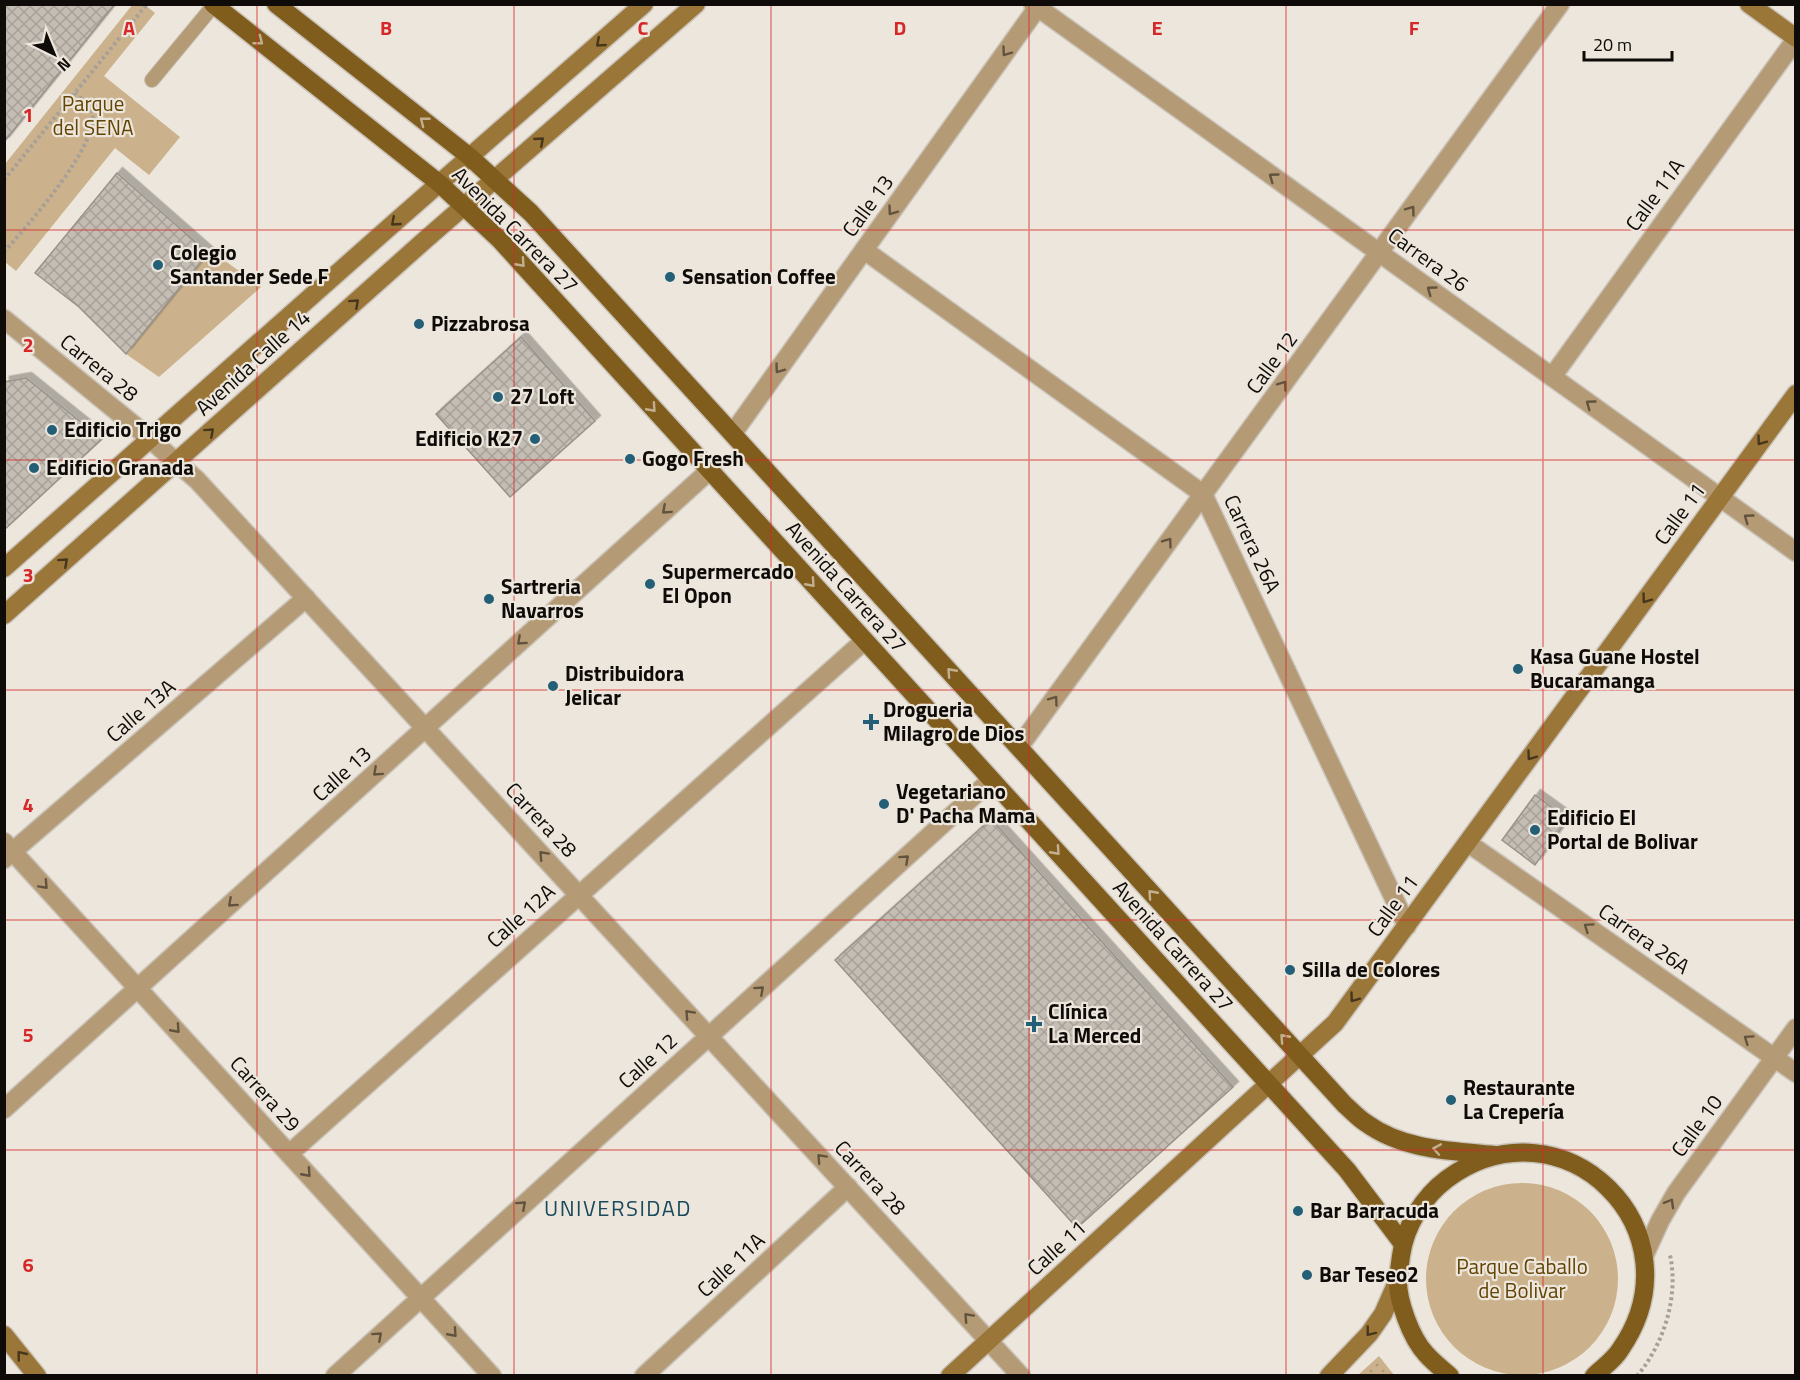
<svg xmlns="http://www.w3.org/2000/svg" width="1800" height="1380" font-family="'Titillium Web',sans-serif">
<defs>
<pattern id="grass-dots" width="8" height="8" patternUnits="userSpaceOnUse" patternTransform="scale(1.5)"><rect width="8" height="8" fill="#cbb28c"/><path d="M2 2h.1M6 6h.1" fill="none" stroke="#ad9877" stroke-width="1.8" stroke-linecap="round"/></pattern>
<pattern id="building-cross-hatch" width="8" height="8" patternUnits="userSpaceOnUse" patternTransform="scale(1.5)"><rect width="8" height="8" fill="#c4bdb4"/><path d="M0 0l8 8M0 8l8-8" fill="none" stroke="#a7a199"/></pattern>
<filter id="shadow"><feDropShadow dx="5.5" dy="-5.5" stdDeviation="0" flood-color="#0004"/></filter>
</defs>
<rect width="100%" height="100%" fill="#ede6dc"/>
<polygon fill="url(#grass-dots)" points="1379,1356 1394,1375 1358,1375"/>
<g fill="#cbb28c">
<polygon points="133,4 145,5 155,13 104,76 180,137 149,175 115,148 16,271 5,262 5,164"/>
<polygon points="210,250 261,287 159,377 126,354"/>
<circle cx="1522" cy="1279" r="96"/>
</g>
<g fill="url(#building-cross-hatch)" stroke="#999289" stroke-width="1.5" filter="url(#shadow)">
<polygon points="4,4 115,4 4,142"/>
<polygon points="117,173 208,253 126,354 79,307 35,273"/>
<polygon points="521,337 595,421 510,497 436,414"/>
<polygon points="26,378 102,439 4,530 4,382"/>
<polygon points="1535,795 1568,819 1535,865 1502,840"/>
<polygon points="991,819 1233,1087 1077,1228 835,960"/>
</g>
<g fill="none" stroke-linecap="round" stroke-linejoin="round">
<defs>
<polyline id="lane" points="152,80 214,5"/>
<g id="street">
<polyline points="1033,4 1796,552"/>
<polyline points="864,250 1203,494 1407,926"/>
<polyline points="4,319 135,426 197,480 1021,1376"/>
<polyline points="1552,377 1796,39"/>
<polyline points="733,433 1040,4"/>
<polyline points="1019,747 1560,4"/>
<polyline points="4,842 492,1376"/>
<polyline points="1468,843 1796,1073"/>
<polyline points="4,859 306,598"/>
<polyline points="4,1109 709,471"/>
<polyline points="289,1154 864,641"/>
<polyline points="1644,1256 1660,1221 1676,1193 1796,1028"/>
<polyline points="335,1376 991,780"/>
<polyline points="644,1376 848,1187"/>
</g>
<g id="secondary">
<polyline points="1749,4 1796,38"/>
<polyline points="4,568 402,216 644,4"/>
<polyline points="4,615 425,240 696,4"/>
<polyline points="4,1335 37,1376"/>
<polyline points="950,1376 1335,1023 1796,394"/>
<polyline points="1329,1376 1369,1334 1383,1314 1398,1280"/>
</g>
<g id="primary">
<polyline points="213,4 440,184 500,240 1347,1170 1403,1244"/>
<path d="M276,4L470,157L531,213L1345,1105C1352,1111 1358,1118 1366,1123C1403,1150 1451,1151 1495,1155"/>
<path d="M1450,1376C1442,1369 1433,1362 1426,1354C1411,1338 1397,1300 1398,1278C1399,1271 1400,1263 1401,1256C1405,1226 1423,1197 1447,1179C1563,1094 1703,1231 1620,1350C1614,1360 1602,1368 1594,1376"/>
</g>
</defs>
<use href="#lane" stroke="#c9c3ba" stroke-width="16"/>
<use href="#street" stroke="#c9c3ba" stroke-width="21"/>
<use href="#secondary" stroke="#c9c3ba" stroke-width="21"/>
<use href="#primary" stroke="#c9c3ba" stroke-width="21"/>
<g stroke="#a6a099" stroke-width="4" stroke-dasharray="3 3" stroke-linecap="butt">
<polyline points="4,180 147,4"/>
<path d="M4,252C25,228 105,140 91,109C89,104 80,98 75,93"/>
<path d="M1637,1376C1664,1344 1679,1296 1670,1255"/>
</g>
<use href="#lane" stroke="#b59b75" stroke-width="14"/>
<use href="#street" stroke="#b59b75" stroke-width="18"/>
<use href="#secondary" stroke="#9b7639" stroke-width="18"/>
<use href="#primary" stroke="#815d1d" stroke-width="18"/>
</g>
<defs><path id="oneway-chevron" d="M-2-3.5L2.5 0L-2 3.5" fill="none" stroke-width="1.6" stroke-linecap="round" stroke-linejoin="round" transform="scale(1.5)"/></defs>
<g stroke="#c2af90">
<use href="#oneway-chevron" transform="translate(259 41) rotate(38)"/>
<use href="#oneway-chevron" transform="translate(424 121) rotate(-142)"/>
<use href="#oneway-chevron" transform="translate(521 263) rotate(48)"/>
<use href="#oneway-chevron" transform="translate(652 408) rotate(48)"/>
<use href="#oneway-chevron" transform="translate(811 583) rotate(48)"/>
<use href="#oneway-chevron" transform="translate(951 672) rotate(-132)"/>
<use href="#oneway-chevron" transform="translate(1056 851) rotate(48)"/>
<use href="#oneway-chevron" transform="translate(1152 894) rotate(-132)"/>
<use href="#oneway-chevron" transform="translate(1284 1038) rotate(-132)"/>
<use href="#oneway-chevron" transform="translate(1437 1149) rotate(-170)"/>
</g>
<g stroke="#46361c">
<use href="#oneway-chevron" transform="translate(600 43) rotate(139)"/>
<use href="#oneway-chevron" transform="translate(540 141) rotate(-41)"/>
<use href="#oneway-chevron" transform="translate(395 222) rotate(139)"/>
<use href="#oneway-chevron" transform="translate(355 303) rotate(-42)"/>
<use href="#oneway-chevron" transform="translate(210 432) rotate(-42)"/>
<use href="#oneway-chevron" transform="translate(1761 441) rotate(126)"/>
<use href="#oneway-chevron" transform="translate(64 562) rotate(-42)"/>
<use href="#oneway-chevron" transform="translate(1646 599) rotate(126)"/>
<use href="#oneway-chevron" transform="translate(1531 756) rotate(126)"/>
<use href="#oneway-chevron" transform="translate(1354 998) rotate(126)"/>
<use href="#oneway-chevron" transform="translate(1370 1332) rotate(128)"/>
<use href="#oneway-chevron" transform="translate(21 1355) rotate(-129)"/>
</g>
<g stroke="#62533e">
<use href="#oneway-chevron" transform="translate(1006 52) rotate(126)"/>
<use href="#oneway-chevron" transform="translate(1273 177) rotate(-144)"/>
<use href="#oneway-chevron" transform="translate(1411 210) rotate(-54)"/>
<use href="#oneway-chevron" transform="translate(892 211) rotate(126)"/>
<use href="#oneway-chevron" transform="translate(1431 290) rotate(-144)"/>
<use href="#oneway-chevron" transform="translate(779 369) rotate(126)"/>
<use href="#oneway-chevron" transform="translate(1283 385) rotate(-54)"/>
<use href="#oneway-chevron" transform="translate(1590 404) rotate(-144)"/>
<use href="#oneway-chevron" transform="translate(666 510) rotate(138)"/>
<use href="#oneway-chevron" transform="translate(1748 518) rotate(-144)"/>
<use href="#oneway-chevron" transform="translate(1168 542) rotate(-54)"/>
<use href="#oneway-chevron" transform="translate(521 641) rotate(138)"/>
<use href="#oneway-chevron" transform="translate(1054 700) rotate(-54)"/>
<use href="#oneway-chevron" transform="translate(377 772) rotate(138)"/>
<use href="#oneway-chevron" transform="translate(543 855) rotate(-133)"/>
<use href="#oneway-chevron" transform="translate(905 859) rotate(-42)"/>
<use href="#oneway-chevron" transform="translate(44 885) rotate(47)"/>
<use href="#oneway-chevron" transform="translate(232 903) rotate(138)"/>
<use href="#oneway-chevron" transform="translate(1588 927) rotate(-145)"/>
<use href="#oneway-chevron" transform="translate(760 990) rotate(-42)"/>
<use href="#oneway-chevron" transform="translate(689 1014) rotate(-133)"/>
<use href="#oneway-chevron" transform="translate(176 1029) rotate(48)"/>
<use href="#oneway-chevron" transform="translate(1748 1039) rotate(-145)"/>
<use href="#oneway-chevron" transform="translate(821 1158) rotate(-133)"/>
<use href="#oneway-chevron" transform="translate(307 1173) rotate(48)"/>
<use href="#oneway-chevron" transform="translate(1670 1203) rotate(-60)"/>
<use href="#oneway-chevron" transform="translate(522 1205) rotate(-42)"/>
<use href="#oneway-chevron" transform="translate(968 1317) rotate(-133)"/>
<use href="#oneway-chevron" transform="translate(453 1333) rotate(48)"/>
<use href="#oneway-chevron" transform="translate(378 1336) rotate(-42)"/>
</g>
<path fill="none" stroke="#d62828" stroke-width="1.5" stroke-opacity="0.55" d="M257,4V1376M514,4V1376M771,4V1376M1029,4V1376M1286,4V1376M1543,4V1376M4,230H1796M4,460H1796M4,690H1796M4,920H1796M4,1150H1796"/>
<g fill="#235f77" stroke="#ede6dc" stroke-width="2">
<circle cx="158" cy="265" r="6"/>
<circle cx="670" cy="277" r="6"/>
<circle cx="419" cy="324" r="6"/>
<circle cx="498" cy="397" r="6"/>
<circle cx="52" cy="430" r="6"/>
<circle cx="535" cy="439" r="6"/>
<circle cx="630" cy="459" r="6"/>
<circle cx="34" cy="468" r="6"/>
<circle cx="650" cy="584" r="6"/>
<circle cx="489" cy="599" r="6"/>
<circle cx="1518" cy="669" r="6"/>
<circle cx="553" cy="686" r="6"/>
<path d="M868 713h6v6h6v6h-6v6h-6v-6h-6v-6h6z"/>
<circle cx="884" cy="804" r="6"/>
<circle cx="1535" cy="830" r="6"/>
<circle cx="1290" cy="970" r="6"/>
<path d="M1031 1015h6v6h6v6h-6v6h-6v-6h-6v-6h6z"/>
<circle cx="1451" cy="1100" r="6"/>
<circle cx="1298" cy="1211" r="6"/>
<circle cx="1307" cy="1275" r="6"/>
</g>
<g text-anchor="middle" stroke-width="4.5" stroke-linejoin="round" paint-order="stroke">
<g font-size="21" fill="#634404" stroke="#ede6dc">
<text x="93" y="111">Parque<tspan x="93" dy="24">del SENA</tspan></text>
<text x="1522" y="1274">Parque Caballo<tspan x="1522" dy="24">de Bolivar</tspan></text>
</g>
<g font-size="21" fill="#0e0b08" stroke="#ede6dc">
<text transform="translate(1655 195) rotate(-54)" y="7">Calle 11A</text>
<text transform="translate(868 206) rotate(-54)" y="7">Calle 13</text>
<text transform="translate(515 230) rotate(45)" y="7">Avenida Carrera 27</text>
<text transform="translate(1428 260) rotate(36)" y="7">Carrera 26</text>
<text transform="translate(253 363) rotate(-42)" y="7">Avenida Calle 14</text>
<text transform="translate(1272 363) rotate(-54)" y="7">Calle 12</text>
<text transform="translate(99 368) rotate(39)" y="7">Carrera 28</text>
<text transform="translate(1680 514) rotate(-54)" y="7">Calle 11</text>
<text transform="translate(1252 544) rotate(65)" y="7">Carrera 26A</text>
<text transform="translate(846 587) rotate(48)" y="7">Avenida Carrera 27</text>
<text transform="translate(141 711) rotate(-41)" y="7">Calle 13A</text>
<text transform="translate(342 774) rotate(-42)" y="7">Calle 13</text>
<text transform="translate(541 820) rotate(47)" y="7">Carrera 28</text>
<text transform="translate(1393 906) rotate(-54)" y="7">Calle 11</text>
<text transform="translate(521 916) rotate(-42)" y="7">Calle 12A</text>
<text transform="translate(1644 939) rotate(35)" y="7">Carrera 26A</text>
<text transform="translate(1173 946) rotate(48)" y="7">Avenida Carrera 27</text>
<text transform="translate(648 1061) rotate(-42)" y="7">Calle 12</text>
<text transform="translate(265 1094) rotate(48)" y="7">Carrera 29</text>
<text transform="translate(1697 1126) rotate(-54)" y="7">Calle 10</text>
<text transform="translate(870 1178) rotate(47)" y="7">Carrera 28</text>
<text transform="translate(1057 1248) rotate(-42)" y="7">Calle 11</text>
<text transform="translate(731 1265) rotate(-43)" y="7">Calle 11A</text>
</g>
<g font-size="21" font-weight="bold" fill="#0e0b08" stroke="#ede6dc" text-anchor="start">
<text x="170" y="260">Colegio<tspan x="170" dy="24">Santander Sede F</tspan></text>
<text x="682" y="284">Sensation Coffee</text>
<text x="431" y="331">Pizzabrosa</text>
<text x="510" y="404">27 Loft</text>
<text x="64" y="437">Edificio Trigo</text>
<text x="523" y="446" text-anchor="end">Edificio K27</text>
<text x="642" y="466">Gogo Fresh</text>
<text x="46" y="475">Edificio Granada</text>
<text x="662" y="579">Supermercado<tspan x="662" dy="24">El Opon</tspan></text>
<text x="501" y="594">Sartreria<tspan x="501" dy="24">Navarros</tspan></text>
<text x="1530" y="664">Kasa Guane Hostel<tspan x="1530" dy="24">Bucaramanga</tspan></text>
<text x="565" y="681">Distribuidora<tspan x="565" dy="24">Jelicar</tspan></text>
<text x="883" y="717">Drogueria<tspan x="883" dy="24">Milagro de Dios</tspan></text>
<text x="896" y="799">Vegetariano<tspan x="896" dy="24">D' Pacha Mama</tspan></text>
<text x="1547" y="825">Edificio El<tspan x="1547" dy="24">Portal de Bolivar</tspan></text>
<text x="1302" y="977">Silla de Colores</text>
<text x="1048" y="1019">Clínica<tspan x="1048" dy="24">La Merced</tspan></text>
<text x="1463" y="1095">Restaurante<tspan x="1463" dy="24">La Crepería</tspan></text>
<text x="1310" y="1218">Bar Barracuda</text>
<text x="1319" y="1282">Bar Teseo2</text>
</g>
<g font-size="22" letter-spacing="1.5" fill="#19495b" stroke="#ede6dc">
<text x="618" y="1216">UNIVERSIDAD</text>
</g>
</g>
<g font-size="20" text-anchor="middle" font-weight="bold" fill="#d62828" stroke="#ede6dc" stroke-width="4.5" stroke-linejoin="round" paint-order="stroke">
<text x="129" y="35">A</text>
<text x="386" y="35">B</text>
<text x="643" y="35">C</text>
<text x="900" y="35">D</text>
<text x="1157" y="35">E</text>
<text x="1414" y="35">F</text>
<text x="28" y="122">1</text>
<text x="28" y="352">2</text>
<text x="28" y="582">3</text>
<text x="28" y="812">4</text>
<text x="28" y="1042">5</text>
<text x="28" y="1272">6</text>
</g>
<rect width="1800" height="1380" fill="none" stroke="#0e0b08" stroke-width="12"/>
<g transform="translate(54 54) rotate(137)" stroke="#ede6dc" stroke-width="4.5" paint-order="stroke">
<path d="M0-4.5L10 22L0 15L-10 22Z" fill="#0e0b08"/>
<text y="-9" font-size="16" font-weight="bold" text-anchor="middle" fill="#0e0b08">N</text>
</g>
<path d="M1584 51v9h88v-9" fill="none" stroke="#0e0b08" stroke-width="3"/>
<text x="1593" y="51" font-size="18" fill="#0e0b08" stroke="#ede6dc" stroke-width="4.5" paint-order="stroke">20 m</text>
</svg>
